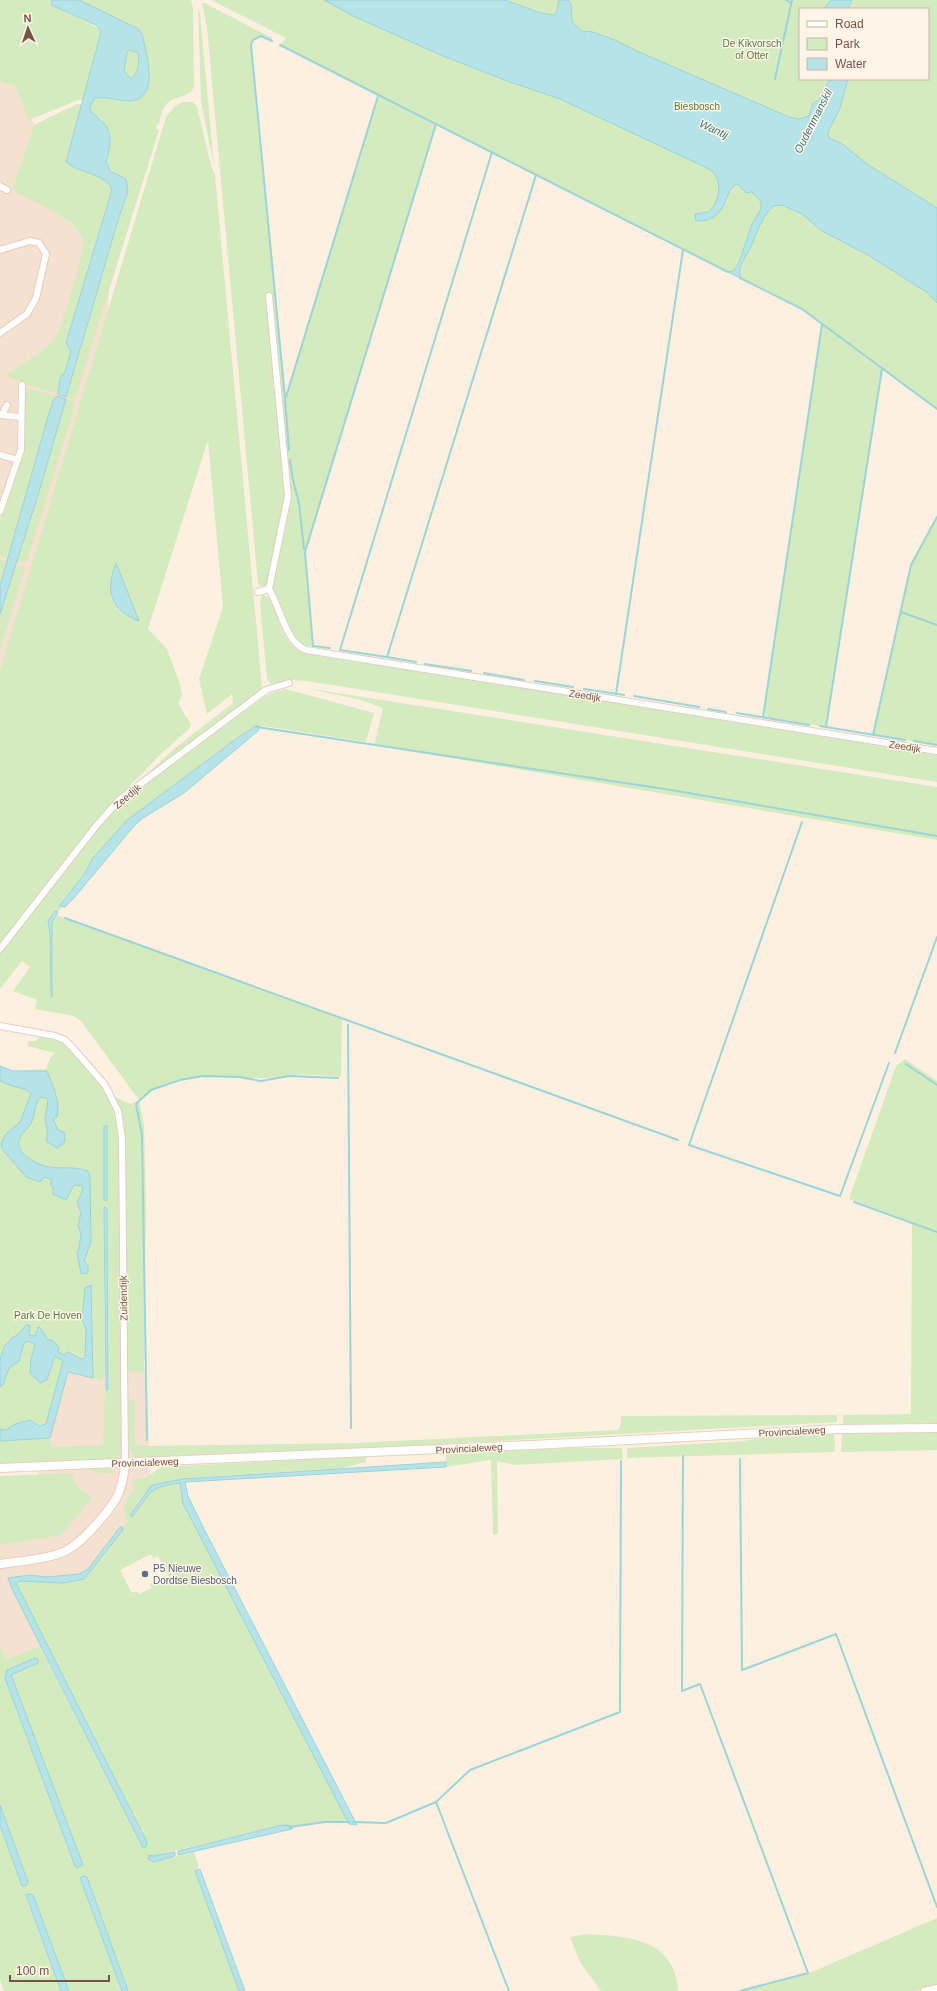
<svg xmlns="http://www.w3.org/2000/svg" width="937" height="1991" font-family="Helvetica,sans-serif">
<rect width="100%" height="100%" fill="#fdf0e1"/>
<g fill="#f5e1cf">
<polygon points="0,81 16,86 21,100 35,125 22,177 111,262 104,371 0,737"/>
<polygon points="146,1369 151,1509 51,1646 0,1665 0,1483 35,1483 50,1437 68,1371"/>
</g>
<g fill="#d4ebbf" fill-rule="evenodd">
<path d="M0,0H52C56,14 91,18 101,32L83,100H78L29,120L15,86L0,81Z"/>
<path d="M79,0H191L193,8L194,87C189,99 172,95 165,106C162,111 160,118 159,124H157L156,129L159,130L75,399L66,397L119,217L127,197L118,174C100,165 105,141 104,123L102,119L91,112L90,107L95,98H113L150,77L142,34L133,25Z"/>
<path d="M211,0H937V409L882,369L826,727L763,717L822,324L802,309L740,278V266L749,249L742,256L736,269L728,272L436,124L305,552L313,646H301L293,640L272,589L260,586L258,584L207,28L202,3H205L272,38V41L261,36L253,40L251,45L286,397L378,96L280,45L286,38ZM800,9H928V79H800Z"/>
<polygon points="198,9 200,13 214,166 201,102"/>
<path d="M130,50L138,53C139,62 139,74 131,79L124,71L127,52Z"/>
<path d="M183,102H193L197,107L211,165L215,175L262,687L258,695L133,787L175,748L233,703L232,694L207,714L199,679L223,607L208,440L148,629L167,649L180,684L182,695L178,703L191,725L188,730L164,751L118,798L0,947V670L166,117L175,106ZM112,574L119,609L111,598Z"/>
<path d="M77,104H82L76,169C89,174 108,176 112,190L66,343L71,351L65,372L60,380L58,394L20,382L6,375C22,364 42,353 55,339C61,333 80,263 82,251C83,245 83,239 80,233C70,217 33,201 16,192L13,188L33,128L36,124Z"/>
<polygon points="24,387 57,396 34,465 8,559 0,556 0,520 17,469"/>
<polygon points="65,399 75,402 70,422 27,562 16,562 39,492"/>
<polygon points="937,517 937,745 873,735 911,565"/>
<polygon points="0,560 7,561 0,586"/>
<polygon points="15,564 25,568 0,650 0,614"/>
<path d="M262,595H265L270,599C279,615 282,644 301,651L937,754V782L307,681L292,680L271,684L267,679L260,603Z"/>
<polygon points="305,688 937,787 937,840 374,745 383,708 361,700"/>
<path d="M286,689L374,713L366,742L263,726L258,727L257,725L236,739L127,820L93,858L85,873L60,903L59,906L62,907L58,912L55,911L48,921L50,933V997H52V922L56,915L342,1018L341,1077C327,1076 313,1074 299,1075C287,1075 276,1078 265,1078C218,1079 180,1067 139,1100L144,1125L146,1204L144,1373L126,1371L121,1116L115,1097L130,1104L139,1100L81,1021L73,1016L35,1009L37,1000L13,991L30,967L22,961L0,989V953L114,809L121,802L264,697L275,692Z"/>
<path d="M42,1036L52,1038L64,1044L105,1086L115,1114L114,1121L117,1117L119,1126L122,1446L120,1455L113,1460L0,1464V1441L50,1438L52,1447L103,1445L105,1390L108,1389L107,1215L104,1208L105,1374L101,1380C83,1375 78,1372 63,1362L46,1424C29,1429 22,1419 6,1430L0,1429V1066L13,1071L46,1069L50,1058L55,1053L27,1046L29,1041H35ZM104,1126H107V1200L104,1199Z"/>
<polygon points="905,1059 937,1081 937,1423 843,1424 843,1415 911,1414 912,1222 849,1199 896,1066"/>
<path d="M126,1400H135V1444L145,1446L355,1443L618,1430L621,1424V1416L837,1415V1422L353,1449L138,1459C122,1451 127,1416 126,1400Z"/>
<polygon points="834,1432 835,1452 627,1458 627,1448 743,1441 771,1436"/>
<polygon points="842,1432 937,1432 937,1450 841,1452"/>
<polygon points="525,1448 622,1448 623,1459 514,1465 497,1461 498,1534 493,1535 491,1460 446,1467 446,1451"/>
<path d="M367,1456L366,1462L343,1468L200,1477L152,1485L132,1510L133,1517C152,1491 146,1489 180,1483L183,1504L187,1511L348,1821L318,1822L292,1828L282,1825L153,1856L149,1855L148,1859L154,1862L194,1852L198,1864V1869L196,1871L239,1991H128L87,1877L84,1876L80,1878L122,1991H69L33,1895H26L30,1908L61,1991H4L0,1980V1825L19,1878L28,1882L0,1805V1645L6,1660L40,1646L142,1847H146L147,1842L16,1583L19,1581L84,1579L123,1530L122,1527L128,1523L123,1507L134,1487L131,1480L147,1477L161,1467ZM151,1554L153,1558L158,1556L170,1579L157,1586L154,1582L150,1584L152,1588L139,1594L137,1591L132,1593L120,1570ZM35,1658L11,1675L82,1865L77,1868L75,1866L5,1678Z"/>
<polygon points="107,1468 112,1469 116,1473 100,1473 86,1469"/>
<polygon points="73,1473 74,1483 92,1498 61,1535 0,1545 0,1476"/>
<polygon points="937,1918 937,1986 915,1991 737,1991 807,1974"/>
<path d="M587,1934C629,1936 675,1939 678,1991H601L580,1962L570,1937Z"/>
</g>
<g fill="#b5e3e7" stroke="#9bd4d9" fill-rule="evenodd">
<path d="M52,0H79L137,28L142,34C146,52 161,99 130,101C118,101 107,96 95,98L90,107L91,112C113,127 113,138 106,162L111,171L126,179L128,192L119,217L66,397L58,394L60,378L65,372L71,351L66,343L112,190C107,173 79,174 66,162L101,32L96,25L51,5ZM130,50L138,53C139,61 139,74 131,79L124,71L127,52Z"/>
<path d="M324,0H505L538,12L552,15L556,14L559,0H568L571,4L572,22L583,32L590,31L615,40L637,51L789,117L799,119L809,116L813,103L819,100L830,79H848L840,108L828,132L829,138L841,143L867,164L937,208V303L928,293L868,255L822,231L802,214L782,205L773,206C762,217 758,230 752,244C747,256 738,263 740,278L728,272L733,271L738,265L752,224L761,209V202L752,192L746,193L738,184C726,185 728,210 712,218C707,221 701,221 696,221L695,214L709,212C720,201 724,178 709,169L560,99L507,81L443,56L353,16Z"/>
<polygon points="831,0 852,0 848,9 824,9"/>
<polygon points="57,396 66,399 39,492 0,614 0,586 47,420 53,401"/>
<path d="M116,563L139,621C110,609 105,592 116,563Z"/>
<polygon points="257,725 259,730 184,793 143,818 134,826 73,899 65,907 59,906 85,873 93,858 127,820 236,739"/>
<polygon points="55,911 58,912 52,922 52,997 51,997 50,933 48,921"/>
<path d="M0,1066L13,1071H47C52,1084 61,1102 57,1117L53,1119L58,1130L64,1132L65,1142L57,1148L47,1142V1129L45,1120L48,1099L41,1097C33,1103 36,1117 30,1125C26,1130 21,1134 19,1140C16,1154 37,1165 49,1167C63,1169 74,1166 88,1171L90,1178L91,1242L84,1261L88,1266V1273L81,1274L77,1252L79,1249L81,1233L78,1226L81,1213L77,1202L81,1195L83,1186L74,1185L66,1200L53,1194V1187L50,1185L52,1180L45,1177L40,1182L26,1177L2,1149L1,1143L6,1134L20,1122L31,1094C25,1087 21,1089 13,1086C8,1085 5,1082 0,1081Z"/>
<rect x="104" y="1126" width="3" height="74"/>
<polygon points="104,1207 107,1209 107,1215 108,1390 106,1390"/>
<polygon points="91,1285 93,1378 68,1372 50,1438 0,1441 0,1429 6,1430 15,1424 30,1420 39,1426 46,1424 63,1361 55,1356 47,1380 40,1383 30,1373 31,1359 35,1345 29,1341 24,1343 19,1361 9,1368 3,1385 0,1387 0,1360 4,1347 13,1337 18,1335 26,1325 30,1325 29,1335 35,1336 38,1327 40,1328 48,1340 52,1340 59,1347 58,1352 64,1355 68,1352 81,1359 85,1358 86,1329 82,1320 85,1288"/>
<path d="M446,1462V1467L185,1482L188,1496L203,1527L357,1825L349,1824L187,1511L183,1504L180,1483C148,1487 150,1494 132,1517L130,1515L152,1485L183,1479Z"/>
<polygon points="120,1527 122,1527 123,1530 84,1579 63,1583 19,1581 16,1583 147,1842 146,1847 143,1848 13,1591 8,1578 30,1575 47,1577 79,1574 88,1569"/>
<polygon points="35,1658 38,1659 38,1663 11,1675 83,1865 77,1868 75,1866 5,1678 7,1670"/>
<polygon points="0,1805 28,1882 26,1886 22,1886 0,1825"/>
<polygon points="282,1825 292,1826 292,1829 178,1855 178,1851"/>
<polygon points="175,1852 175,1856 154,1862 148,1859 149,1855 153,1856"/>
<polygon points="200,1869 245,1991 239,1991 195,1871"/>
<polygon points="84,1876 87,1877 128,1991 122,1991 80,1878"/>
<polygon points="29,1894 33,1895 69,1991 61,1991 26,1895"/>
</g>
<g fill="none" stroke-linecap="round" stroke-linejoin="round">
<g stroke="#9bd4d9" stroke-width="2">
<polyline points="786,0 791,3"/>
<polyline points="272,41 261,36 253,40 251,45 285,398 289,450"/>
<polyline points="280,45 728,272"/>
<polyline points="775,79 792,0"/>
<polyline points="740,278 802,309 937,409"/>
<polyline points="286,397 378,96"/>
<polyline points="290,460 293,480 299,503 304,549"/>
<polyline points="901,612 937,625"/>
<polyline points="330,648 313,646 305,552 436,124"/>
<polyline points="387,657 340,650 492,152"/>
<polyline points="416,662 387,657 536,175"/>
<polyline points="425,664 471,671"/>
<polyline points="484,673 524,680"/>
<polyline points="535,681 573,687"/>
<polyline points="584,689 624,695"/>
<polyline points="616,694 683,250"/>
<polyline points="634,696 699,707"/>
<polyline points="708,709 726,712"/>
<polyline points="737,713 809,725"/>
<polyline points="763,717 822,324"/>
<polyline points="820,726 905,740"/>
<polyline points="257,727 671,790 937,836"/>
<polyline points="826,727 882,369"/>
<polyline points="873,735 911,565 937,517"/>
<polyline points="914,741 937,745"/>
<polyline points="802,822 689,1145 840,1196 889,1063"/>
<polyline points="65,918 678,1140"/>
<polyline points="348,1025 351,1428"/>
<polyline points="895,1053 937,937"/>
<polyline points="906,1064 937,1085"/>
<polyline points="854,1202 937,1232"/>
<polyline points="147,1440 142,1135 136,1104 151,1090 180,1080 203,1076 239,1077 261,1081 289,1076 338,1078"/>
<polyline points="683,1456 682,1691 700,1684 808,1973 740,1991"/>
<polyline points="740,1459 742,1670 836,1634 937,1907"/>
<polyline points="436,1802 509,1991"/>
<polyline points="354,1822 386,1823 436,1802 470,1770 620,1712 621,1461"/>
<polyline points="290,1827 325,1822 349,1822"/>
</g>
<defs>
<g id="street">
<polyline points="0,186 7,190"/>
<polyline points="0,250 30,241 39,243 46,254 36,298 27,314 0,333"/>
<polyline points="0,415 21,417"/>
<polyline points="2,415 7,405"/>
<polyline points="0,455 18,460"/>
<polyline points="0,512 21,450 22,385"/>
<path d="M269,589C280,607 286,643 306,650L937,751"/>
<polyline points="269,589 288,496 269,296"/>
<polyline points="258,592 269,589"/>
<polyline points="0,949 96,826 119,800 266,690 289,683"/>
<polyline points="0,1026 55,1036 65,1040 71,1046 105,1085 118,1111 122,1138 125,1463"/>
<polyline points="924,1991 937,1988"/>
</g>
<g id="secondary">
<polyline points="0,1468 532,1445 840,1429 937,1428"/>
<path d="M0,1564C20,1561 42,1560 61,1553C80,1546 105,1516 116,1499C122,1488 124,1476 125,1463"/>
</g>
</defs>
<use href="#street" stroke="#e3cdbf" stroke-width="8"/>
<use href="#secondary" stroke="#e9cebc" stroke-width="10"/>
<use href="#street" stroke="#fff" stroke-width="6"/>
<use href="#secondary" stroke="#fff" stroke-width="8"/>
</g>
<circle fill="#5c6f8a" stroke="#fff4e8" stroke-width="1.5" cx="145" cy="1574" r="4"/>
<g text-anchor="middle" stroke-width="3" stroke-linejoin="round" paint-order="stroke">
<g font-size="10" fill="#547b3f" stroke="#fff4e8">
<text x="752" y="47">De Kikvorsch<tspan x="752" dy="12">of Otter</tspan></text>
<text x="697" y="110">Biesbosch</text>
<text x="48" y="1319">Park De Hoven</text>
</g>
<g font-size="10" fill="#755447" stroke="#fff4e8">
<text transform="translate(585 695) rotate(9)" y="4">Zeedijk</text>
<text transform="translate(905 746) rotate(9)" y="4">Zeedijk</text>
<text transform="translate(127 796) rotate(-41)" y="4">Zeedijk</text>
<text transform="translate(123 1298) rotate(-91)" y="4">Zuidendijk</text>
<text transform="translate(792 1431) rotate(-3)" y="4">Provincialeweg</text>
<text transform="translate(469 1448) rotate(-3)" y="4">Provincialeweg</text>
<text transform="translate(145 1462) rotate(-2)" y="4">Provincialeweg</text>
</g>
<g font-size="10" fill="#4e5e75" stroke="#fff4e8" text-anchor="start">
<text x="153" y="1572">P5 Nieuwe<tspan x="153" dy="12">Dordtse Biesbosch</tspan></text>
</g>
<g font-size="11" font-style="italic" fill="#3a757b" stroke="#fff4e8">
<text transform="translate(813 121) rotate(-63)" y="4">Oudenmanskil</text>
<text transform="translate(714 129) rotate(25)" y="4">Wantij</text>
</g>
</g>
<rect x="799" y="8" width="130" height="72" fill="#fff4e8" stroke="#c8b4a8"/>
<rect x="807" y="21" width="20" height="6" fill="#ffffff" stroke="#c8b4a8"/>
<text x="835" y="28" font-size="12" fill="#755447">Road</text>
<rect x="807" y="38" width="20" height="12" fill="#d4ebbf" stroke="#c8b4a8"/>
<text x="835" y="48" font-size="12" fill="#755447">Park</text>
<rect x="807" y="58" width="20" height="12" fill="#b5e3e7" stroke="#c8b4a8"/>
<text x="835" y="68" font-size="12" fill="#755447">Water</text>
<g transform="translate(28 28) rotate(357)" stroke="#fff4e8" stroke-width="3" paint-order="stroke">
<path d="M0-3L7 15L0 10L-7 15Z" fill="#755447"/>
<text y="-6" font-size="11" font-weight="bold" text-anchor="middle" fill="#755447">N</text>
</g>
<path d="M10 1975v6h99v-6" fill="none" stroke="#755447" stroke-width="2"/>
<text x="16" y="1975" font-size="12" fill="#755447" stroke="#fff4e8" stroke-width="3" paint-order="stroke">100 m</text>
</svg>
